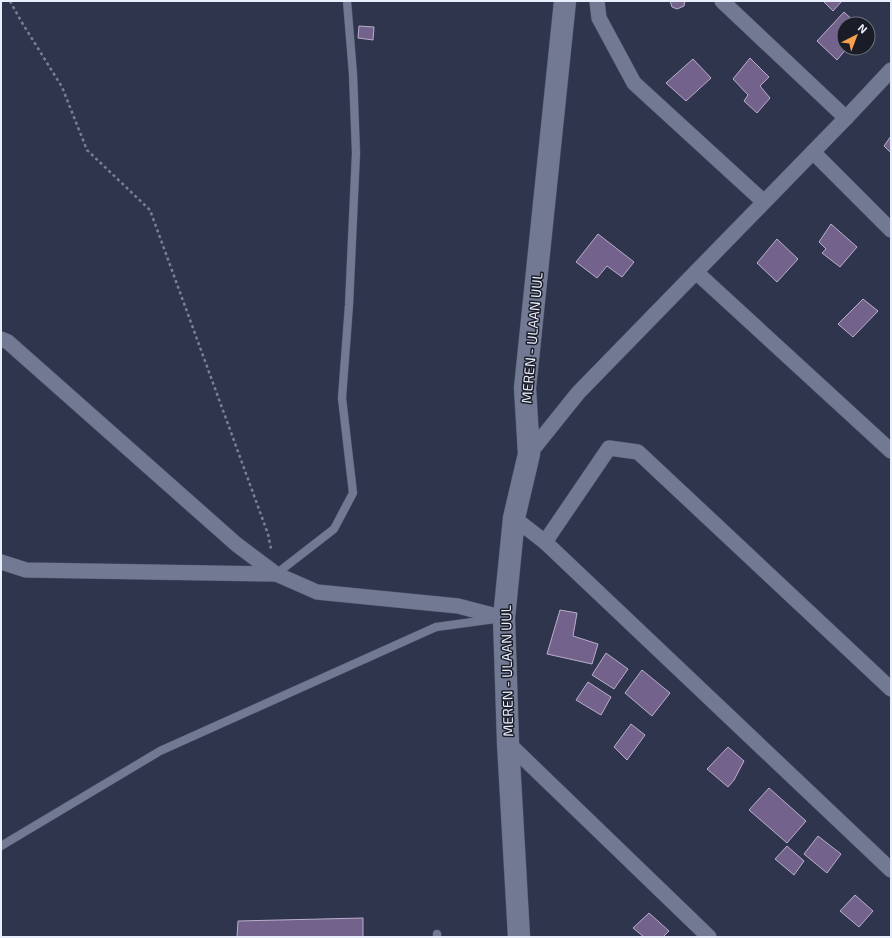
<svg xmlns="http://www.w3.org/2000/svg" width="892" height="938" font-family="'Exo 2',sans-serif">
<rect width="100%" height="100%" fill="#2f354c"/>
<g fill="#73628c" stroke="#baafcb">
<polygon points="670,1 685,1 684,6 677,9 672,7"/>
<polygon points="823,1 842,1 833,11"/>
<polygon points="844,12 857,24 844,24 844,48 847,48 837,60 817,41"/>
<polygon points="359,26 374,27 373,40 358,38"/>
<polygon points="750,58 769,77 760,86 770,98 757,113 744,101 748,95 733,79"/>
<polygon points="693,59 711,78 686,101 666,83"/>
<polygon points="891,136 891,153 884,146"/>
<polygon points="831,224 857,247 840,267 822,253 826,249 819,242"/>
<polygon points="598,234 634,262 622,277 607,266 597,278 576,262"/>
<polygon points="777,239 798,259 777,282 757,263"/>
<polygon points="863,299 878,311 853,337 838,324"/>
<polygon points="560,610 577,613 573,636 598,644 592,664 547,654"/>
<polygon points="606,653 628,669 614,689 592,675"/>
<polygon points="642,670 670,693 652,716 625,693"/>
<polygon points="588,682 611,697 601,715 576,700"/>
<polygon points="631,724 645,735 627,760 614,747"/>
<polygon points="728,747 744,761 734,780 728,787 707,769"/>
<polygon points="769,788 806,821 787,843 749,810"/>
<polygon points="818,836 841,854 827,873 804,854"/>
<polygon points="787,846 804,861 794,875 775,859"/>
<polygon points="855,895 873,911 859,927 840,911"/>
<polygon points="649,913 669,931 663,937 644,937 633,928"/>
<polygon points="363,918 363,937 237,937 238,921"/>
</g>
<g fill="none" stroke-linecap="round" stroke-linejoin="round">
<defs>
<g id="lane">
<polyline points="276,574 334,529 353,493 342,398 349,305 356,153 353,74 347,1"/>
<polyline points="1,846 160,751 436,627 495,619"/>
<polyline points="437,934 437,937"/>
</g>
<g id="street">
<polyline points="597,1 599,18 634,83 764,202"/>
<polyline points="722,1 846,118"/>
<polyline points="813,152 891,230"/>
<polyline points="696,272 891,451"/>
<polyline points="1,339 8,342 236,544 276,574 317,592 458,606 504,618"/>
<polyline points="529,454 578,393 846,118 891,70"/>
<polyline points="514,518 545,542 891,870"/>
<polyline points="545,542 609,448 638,452 891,689"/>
<polyline points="1,562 26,570 276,574"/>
<polyline points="508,743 709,937"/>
</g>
<polyline id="secondary" points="519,937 508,743 504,618 514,518 529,454 525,388 565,1"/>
</defs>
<use href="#lane" stroke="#4e5366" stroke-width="9"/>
<use href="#street" stroke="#4e5366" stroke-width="16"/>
<use href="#secondary" stroke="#4e5366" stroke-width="23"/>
<polyline stroke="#7a8093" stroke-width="2.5" stroke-dasharray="3 3" stroke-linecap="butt" points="10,1 21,21 62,87 87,150 150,210 268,534 271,549"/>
<use href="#lane" stroke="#727993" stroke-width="8"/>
<use href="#street" stroke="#727993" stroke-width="15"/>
<use href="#secondary" stroke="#727993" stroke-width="22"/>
</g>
<g text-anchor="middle" stroke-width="3" stroke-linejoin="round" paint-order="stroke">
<g font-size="14" fill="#e9eefc" stroke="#1a1d28">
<text transform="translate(532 338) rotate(-85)" y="5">MEREN - ULAAN UUL</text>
<text transform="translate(507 671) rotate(-91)" y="5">MEREN - ULAAN UUL</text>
</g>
</g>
<rect width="892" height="938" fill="none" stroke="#e9eefc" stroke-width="4"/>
<g transform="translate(856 36) rotate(42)"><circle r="19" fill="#1a1d28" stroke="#6d717d"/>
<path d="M0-3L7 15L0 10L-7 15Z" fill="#f9a04c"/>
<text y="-6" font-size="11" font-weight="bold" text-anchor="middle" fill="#e9eefc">N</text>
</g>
</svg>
